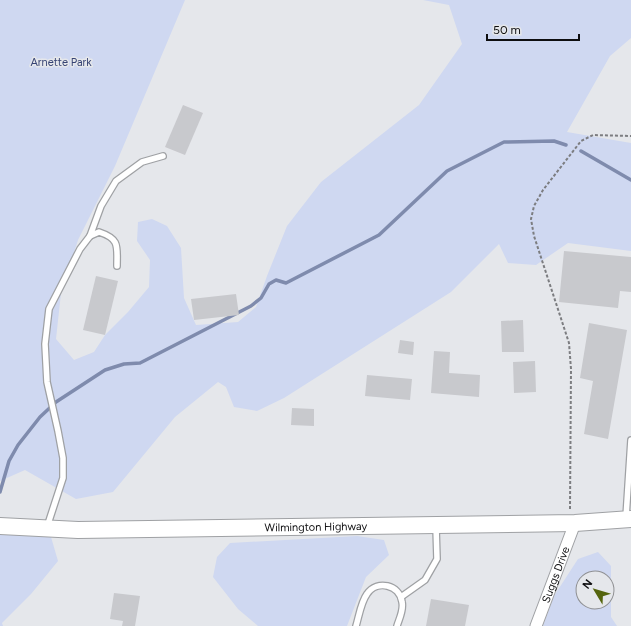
<svg xmlns="http://www.w3.org/2000/svg" width="631" height="626" font-family="Figtree,sans-serif">
<rect width="100%" height="100%" fill="#e5e7eb"/>
<g fill="#cfd8f1" fill-rule="evenodd">
<polygon points="0,0 185,0 115,166 78,240 61,293 56,339 74,360 94,352 105,335 128,312 149,287 150,260 137,241 138,222 152,219 167,226 181,248 184,298 196,325 238,322 256,307 267,276 287,226 321,182 419,105 462,44 449,5 423,0 631,0 631,38 610,56 567,132 631,143 631,251 568,243 536,265 508,263 499,244 451,292 284,398 257,411 234,407 226,387 218,382 175,417 113,492 76,499 25,470 0,481"/>
<polygon points="0,532 51,537 58,561 31,594 2,623 3,626 0,626"/>
<polygon points="357,536 384,540 389,555 366,577 347,626 258,626 238,609 213,577 217,557 230,543"/>
<path d="M598,552L611,566V617L617,626H543L554,596L578,559ZM583,578H607V602H583Z"/>
</g>
<g fill="none" stroke-linecap="round" stroke-linejoin="round">
<g stroke="#7f8bad" stroke-width="3.5">
<polyline points="581,151 631,180"/>
<polyline points="0,492 9,461 18,445 40,417 56,402 105,370 124,364 140,363 251,306 261,298 269,284 276,280 286,283 379,235 447,171 504,142 554,141 566,145"/>
</g>
</g>
<g fill="#c8c9cd">
<polygon points="183,105 203,113 185,155 165,147"/>
<polygon points="564,251 631,257 631,292 620,291 618,308 559,302"/>
<polygon points="96,276 118,281 105,335 83,330"/>
<polygon points="236,294 239,315 194,320 191,299"/>
<polygon points="523,320 524,352 502,352 501,321"/>
<polygon points="589,323 627,330 608,439 584,434 593,381 580,378"/>
<polygon points="400,340 414,342 413,355 398,353"/>
<polygon points="434,351 450,352 449,373 480,375 479,397 431,393"/>
<polygon points="535,361 536,392 514,393 513,362"/>
<polygon points="367,375 412,379 410,400 365,396"/>
<polygon points="292,408 314,409 314,426 291,425"/>
<polygon points="114,593 140,596 135,626 122,626 123,621 110,619"/>
<polygon points="431,599 469,605 465,626 426,626"/>
</g>
<g fill="none" stroke-linecap="round" stroke-linejoin="round">
<defs>
<g id="lane">
<polyline points="90,236 101,206 116,181 142,162 163,156"/>
<polyline points="626,517 631,440"/>
<path d="M47,527L63,478V458L58,431L47,382L45,344L49,309L80,249L90,236L99,232C120,239 117,246 117,266"/>
<polyline points="401,597 425,580 437,559 436,527"/>
<path d="M356,626C359,616 361,602 367,594C377,579 400,585 402,602C404,610 399,619 397,626"/>
</g>
<g id="street">
<path id="s1" d="M536,626L575,523"/>
</g>
<g id="secondary">
<path id="s2" d="M0,526L78,530L575,523L631,519"/>
</g>
</defs>
<use href="#lane" stroke="#9fa1a4" stroke-width="8"/>
<use href="#street" stroke="#9fa1a4" stroke-width="13"/>
<use href="#secondary" stroke="#9fa1a4" stroke-width="18"/>
<polyline stroke="#7c7d80" stroke-width="2" stroke-dasharray="3 2" stroke-linecap="butt" points="570,509 571,369 569,343 534,236 531,219 534,206 543,190 581,141 593,135 631,136"/>
<use href="#lane" stroke="#fff" stroke-width="5.5"/>
<use href="#street" stroke="#fff" stroke-width="11"/>
<use href="#secondary" stroke="#fff" stroke-width="16"/>
</g>
<g text-anchor="middle" stroke-width="3" stroke-linejoin="round" paint-order="stroke">
<g font-size="11" fill="#364373" stroke="#e5e7eb">
<text x="61" y="66">Arnette Park</text>
</g>
<g font-size="11" fill="#0e0e10" stroke="#e5e7eb">
<text dy="4" stroke="none"><textPath href="#s2" startOffset="316">Wilmington Highway</textPath></text>
<text dy="4" stroke="none"><textPath href="#s1" startOffset="55">Suggs Drive</textPath></text>
</g>
</g>
<g transform="translate(595 590) rotate(308)"><circle r="19" fill="#e5e7eb" stroke="#8f9093"/>
<path d="M0-3L7 15L0 10L-7 15Z" fill="#55650e"/>
<text y="-6" font-size="11" font-weight="bold" text-anchor="middle" fill="#0e0e10">N</text>
</g>
<path d="M487 34v6h92v-6" fill="none" stroke="#0e0e10" stroke-width="2"/>
<text x="493" y="34" font-size="12" fill="#0e0e10" stroke="#e5e7eb" stroke-width="3" paint-order="stroke">50 m</text>
</svg>
